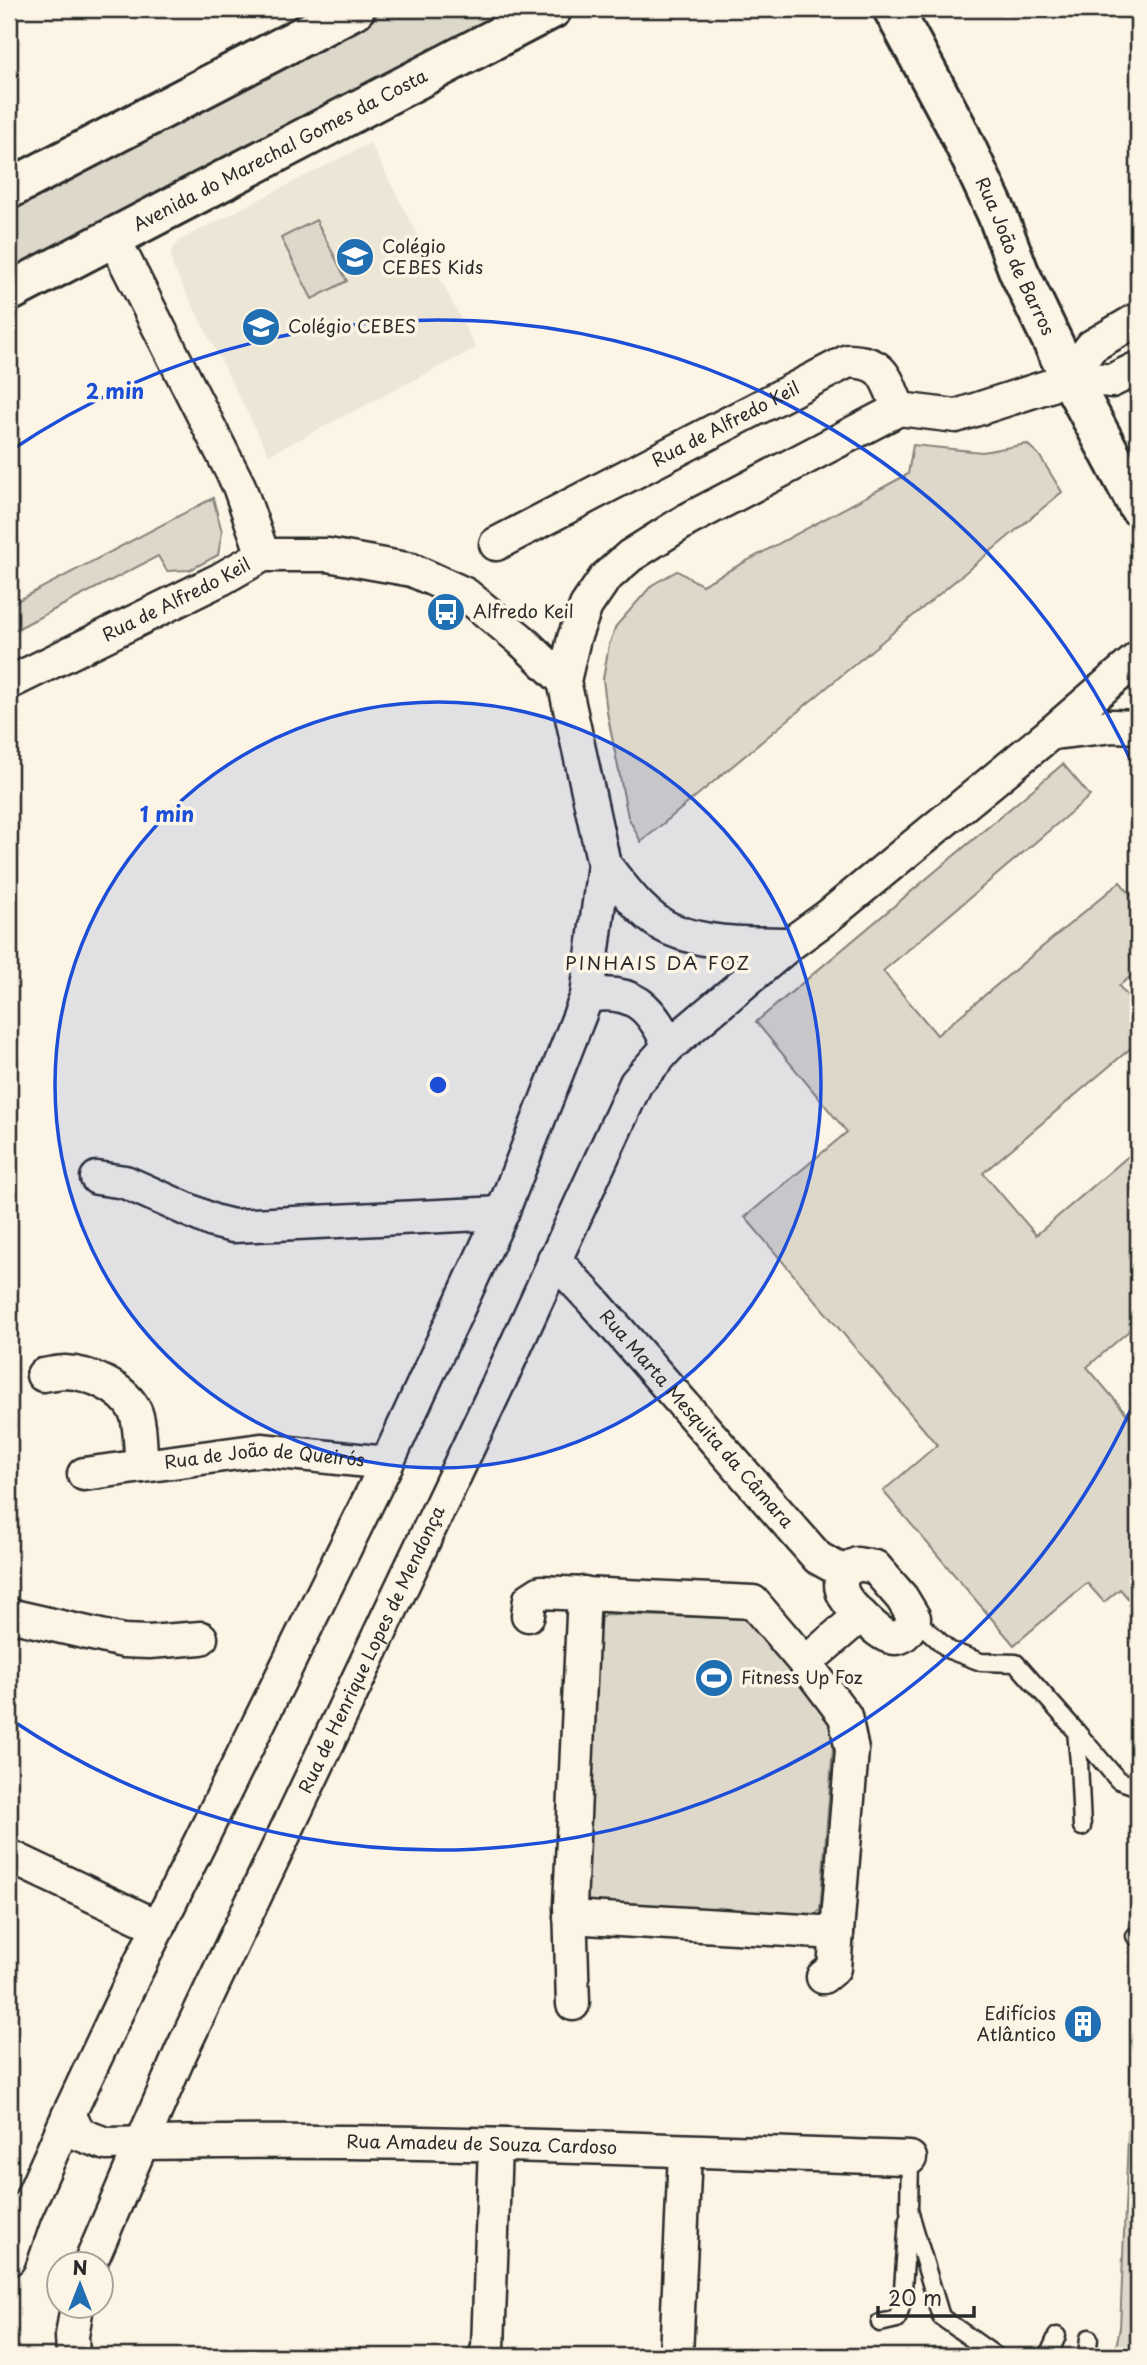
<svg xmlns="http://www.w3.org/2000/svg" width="1147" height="2365" font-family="'Playpen Sans',sans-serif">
<rect width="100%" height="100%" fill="#fcf5e5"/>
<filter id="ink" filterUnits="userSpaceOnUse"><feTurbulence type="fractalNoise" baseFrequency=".0143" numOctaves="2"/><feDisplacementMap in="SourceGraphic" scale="14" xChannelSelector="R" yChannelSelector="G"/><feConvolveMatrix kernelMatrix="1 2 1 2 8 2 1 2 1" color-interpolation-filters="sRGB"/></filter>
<g filter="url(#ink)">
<polygon fill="#ece6d7" points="370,143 476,348 269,455 172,265 171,251 180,240"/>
<g fill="#ded8ca" stroke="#84827a" stroke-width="2">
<polygon points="389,9 519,9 9,274 9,207"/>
<polygon points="316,220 347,281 312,299 281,238"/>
<polygon points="1027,444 1039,455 1062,492 641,842 628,817 607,712 603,679 609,645 616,626 652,585 677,571 702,585 908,474 913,445 982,452"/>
<polygon points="213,498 222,532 218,555 190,570 167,571 158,556 9,633 9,605"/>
<polygon points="1063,764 1090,796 883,971 937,1035 1120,882 1138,903 1138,970 1119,986 1138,1008 1138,1042 983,1173 1036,1235 1138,1148 1138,1323 1087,1367 1137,1426 1138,1425 1138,1610 1120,1589 1104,1602 1087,1583 1014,1645 883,1491 937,1445 745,1217 847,1132 756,1022"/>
<polygon points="605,1614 754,1619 835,1722 820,1910 809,1919 587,1907 582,1889 595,1623"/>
<polygon points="1135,1971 1138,1971 1138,2356 1114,2356 1120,2328"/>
</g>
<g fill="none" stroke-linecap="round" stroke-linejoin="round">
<defs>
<g id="lane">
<polyline points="914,1618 949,1650 981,1662 1016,1663 1076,1731 1079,1762 1082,1827"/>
<polyline points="1076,1731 1118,1780 1138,1787"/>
<polyline points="1135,1936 1138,1935"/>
<polyline points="910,2158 909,2210 941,2317 996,2356"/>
<polyline points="880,2323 897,2319 902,2303 908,2219"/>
<polyline points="1046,2356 1049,2354 1057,2336"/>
<polyline points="1087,2356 1089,2338"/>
</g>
<g id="street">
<polyline points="113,237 239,486 263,555"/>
<polyline points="1069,376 1111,381 1138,368"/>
<path id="s1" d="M496,544L848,361C886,362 885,378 899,409"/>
<path id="s2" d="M9,683L221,579L263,555H328L412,570L465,594L520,639L564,681"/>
<polyline points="1051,733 1112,726 1138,727"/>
<path d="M604,864C623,887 642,916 670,929C706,945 751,943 790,944"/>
<path d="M587,996C632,988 651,1006 669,1046"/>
<polyline points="97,1178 125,1182 213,1221 233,1226 502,1213"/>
<path id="s3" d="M554,1259L592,1300L818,1558L844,1572"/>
<path d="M43,1375C50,1374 58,1372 65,1372C90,1373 124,1388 135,1411C141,1423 140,1452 142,1466"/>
<path id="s4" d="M84,1474L261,1450L387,1463"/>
<path d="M857,1564L875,1567L902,1598L914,1618C902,1651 884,1637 865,1619C856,1611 840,1597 841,1583C841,1579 843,1576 844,1572Z"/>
<polyline points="9,1615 123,1641 149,1642 201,1638"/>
<polyline points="528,1615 530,1599 541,1592 753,1602 805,1663 861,1615"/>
<polyline points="805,1663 845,1716 852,1750 834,1968 823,1977"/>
<polyline points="9,1856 159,1927"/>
<polyline points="570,1917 837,1933"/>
<polyline points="573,2004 570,1905 584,1593"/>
<path id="s5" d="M69,2114L79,2134L106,2144C374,2136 642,2150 910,2158"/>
<polyline points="9,2259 25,2213 69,2114 133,1978 387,1463 502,1213 587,996 604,864 564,681 574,638 586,606 605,578 630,556 687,520 899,409 956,416 1049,386 1069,376 1092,346 1138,319"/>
<path id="s6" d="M90,2264L181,2052L502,1376L636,1083L669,1046L790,944L827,917L1051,733L1138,658"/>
<polyline points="73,2356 72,2336 77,2306"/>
<polyline points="485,2356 488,2348 495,2145"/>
<polyline points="676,2356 685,2152"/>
</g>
<g id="secondary">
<path id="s7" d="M893,9L956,126L997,214L1019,272L1069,376L1138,506"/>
<polyline points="9,189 355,9"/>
<path id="s8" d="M9,292L552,9"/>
</g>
</defs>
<use href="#lane" stroke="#2b2b2b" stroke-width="21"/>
<use href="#street" stroke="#2b2b2b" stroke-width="37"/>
<use href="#secondary" stroke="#2b2b2b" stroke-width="44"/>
<use href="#lane" stroke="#fcf5e5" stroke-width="16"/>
<use href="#street" stroke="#fcf5e5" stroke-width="32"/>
<use href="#secondary" stroke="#fcf5e5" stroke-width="38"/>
</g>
</g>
<circle cx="438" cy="1085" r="383" fill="#1d4ed8" fill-opacity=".12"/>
<g fill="none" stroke="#1d4ed8" stroke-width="3.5">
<circle cx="438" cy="1085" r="383"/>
<path d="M1137 1396A765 765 0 0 1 10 1719M10 451A765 765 0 0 1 1137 774"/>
</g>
<defs>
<symbol id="school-disc" viewBox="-11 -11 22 22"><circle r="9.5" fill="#1f6fb2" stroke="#fcf5e5"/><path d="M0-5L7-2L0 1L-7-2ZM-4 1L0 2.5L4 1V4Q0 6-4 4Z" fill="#fff"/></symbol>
<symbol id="bus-disc" viewBox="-11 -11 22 22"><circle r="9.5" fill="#1f6fb2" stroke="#fcf5e5"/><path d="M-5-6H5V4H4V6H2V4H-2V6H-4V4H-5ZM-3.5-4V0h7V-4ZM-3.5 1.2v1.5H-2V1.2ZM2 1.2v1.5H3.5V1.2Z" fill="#fff"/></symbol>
<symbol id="stadium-disc" viewBox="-11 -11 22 22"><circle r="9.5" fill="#1f6fb2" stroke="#fcf5e5"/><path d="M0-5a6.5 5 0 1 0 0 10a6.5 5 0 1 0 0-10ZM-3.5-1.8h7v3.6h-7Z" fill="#fff"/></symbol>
<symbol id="building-disc" viewBox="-11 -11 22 22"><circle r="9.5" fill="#1f6fb2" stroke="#fcf5e5"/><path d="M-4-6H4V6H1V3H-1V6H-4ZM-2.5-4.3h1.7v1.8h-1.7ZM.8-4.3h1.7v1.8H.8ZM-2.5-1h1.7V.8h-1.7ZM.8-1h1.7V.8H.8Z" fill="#fff"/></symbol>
</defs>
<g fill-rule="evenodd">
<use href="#school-disc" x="333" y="235" width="44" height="44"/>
<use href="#school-disc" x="239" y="305" width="44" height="44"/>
<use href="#bus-disc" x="424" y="590" width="44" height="44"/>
<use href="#stadium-disc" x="692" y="1656" width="44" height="44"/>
<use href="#building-disc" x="1061" y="2002" width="44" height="44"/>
</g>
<g text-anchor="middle" stroke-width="7" stroke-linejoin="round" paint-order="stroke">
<g font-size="18" fill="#2b2b2b" stroke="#fcf5e5">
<text dy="6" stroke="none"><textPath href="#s8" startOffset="306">Avenida do Marechal Gomes da Costa</textPath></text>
<text dy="6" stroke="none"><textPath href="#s7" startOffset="276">Rua João de Barros</textPath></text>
<text dy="6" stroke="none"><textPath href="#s1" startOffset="259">Rua de Alfredo Keil</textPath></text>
<text dy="6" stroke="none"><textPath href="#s2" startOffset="187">Rua de Alfredo Keil</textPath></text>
<text dy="6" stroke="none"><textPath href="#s3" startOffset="214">Rua Marta Mesquita da Câmara</textPath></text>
<text dy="6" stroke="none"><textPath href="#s4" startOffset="182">Rua de João de Queirós</textPath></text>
<text dy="6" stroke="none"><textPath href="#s6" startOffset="676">Rua de Henrique Lopes de Mendonça</textPath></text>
<text dy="6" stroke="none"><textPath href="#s5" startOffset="427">Rua Amadeu de Souza Cardoso</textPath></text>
</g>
<g font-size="18" fill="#2b2b2b" stroke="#fcf5e5" text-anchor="start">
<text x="382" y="253">Colégio<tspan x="382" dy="21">CEBES Kids</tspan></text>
<text x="288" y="333">Colégio CEBES</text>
<text x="473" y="618">Alfredo Keil</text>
<text x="741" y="1684">Fitness Up Foz</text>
<text x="1056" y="2020" text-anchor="end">Edifícios<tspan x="1056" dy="21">Atlântico</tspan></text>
</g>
<g font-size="19" letter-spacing="2" fill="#2b2b2b" stroke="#fcf5e5">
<text x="658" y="970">PINHAIS DA FOZ</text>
</g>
</g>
<circle cx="438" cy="1085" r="10" fill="#1d4ed8" stroke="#fcf5e5" stroke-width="3.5"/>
<g font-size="21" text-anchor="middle" font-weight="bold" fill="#1d4ed8" stroke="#fcf5e5" stroke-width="7" stroke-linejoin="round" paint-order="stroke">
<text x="115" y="399">2 min</text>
<text x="167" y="822">1 min</text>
</g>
<rect width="1147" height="2365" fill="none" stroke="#fcf5e5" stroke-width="35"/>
<rect x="18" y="18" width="1112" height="2330" fill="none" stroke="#2b2b2b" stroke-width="2.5" filter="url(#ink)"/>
<g transform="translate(80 2285)"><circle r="33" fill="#fcf5e5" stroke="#a8a49b" stroke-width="2"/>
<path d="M0-5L12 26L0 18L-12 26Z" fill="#1f6fb2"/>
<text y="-10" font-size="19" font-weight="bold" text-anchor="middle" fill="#2b2b2b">N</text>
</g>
<path d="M878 2306v10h96v-10" fill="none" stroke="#2b2b2b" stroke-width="3.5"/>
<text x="888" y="2306" font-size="21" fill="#2b2b2b" stroke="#fcf5e5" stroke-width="5" paint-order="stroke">20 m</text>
</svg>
